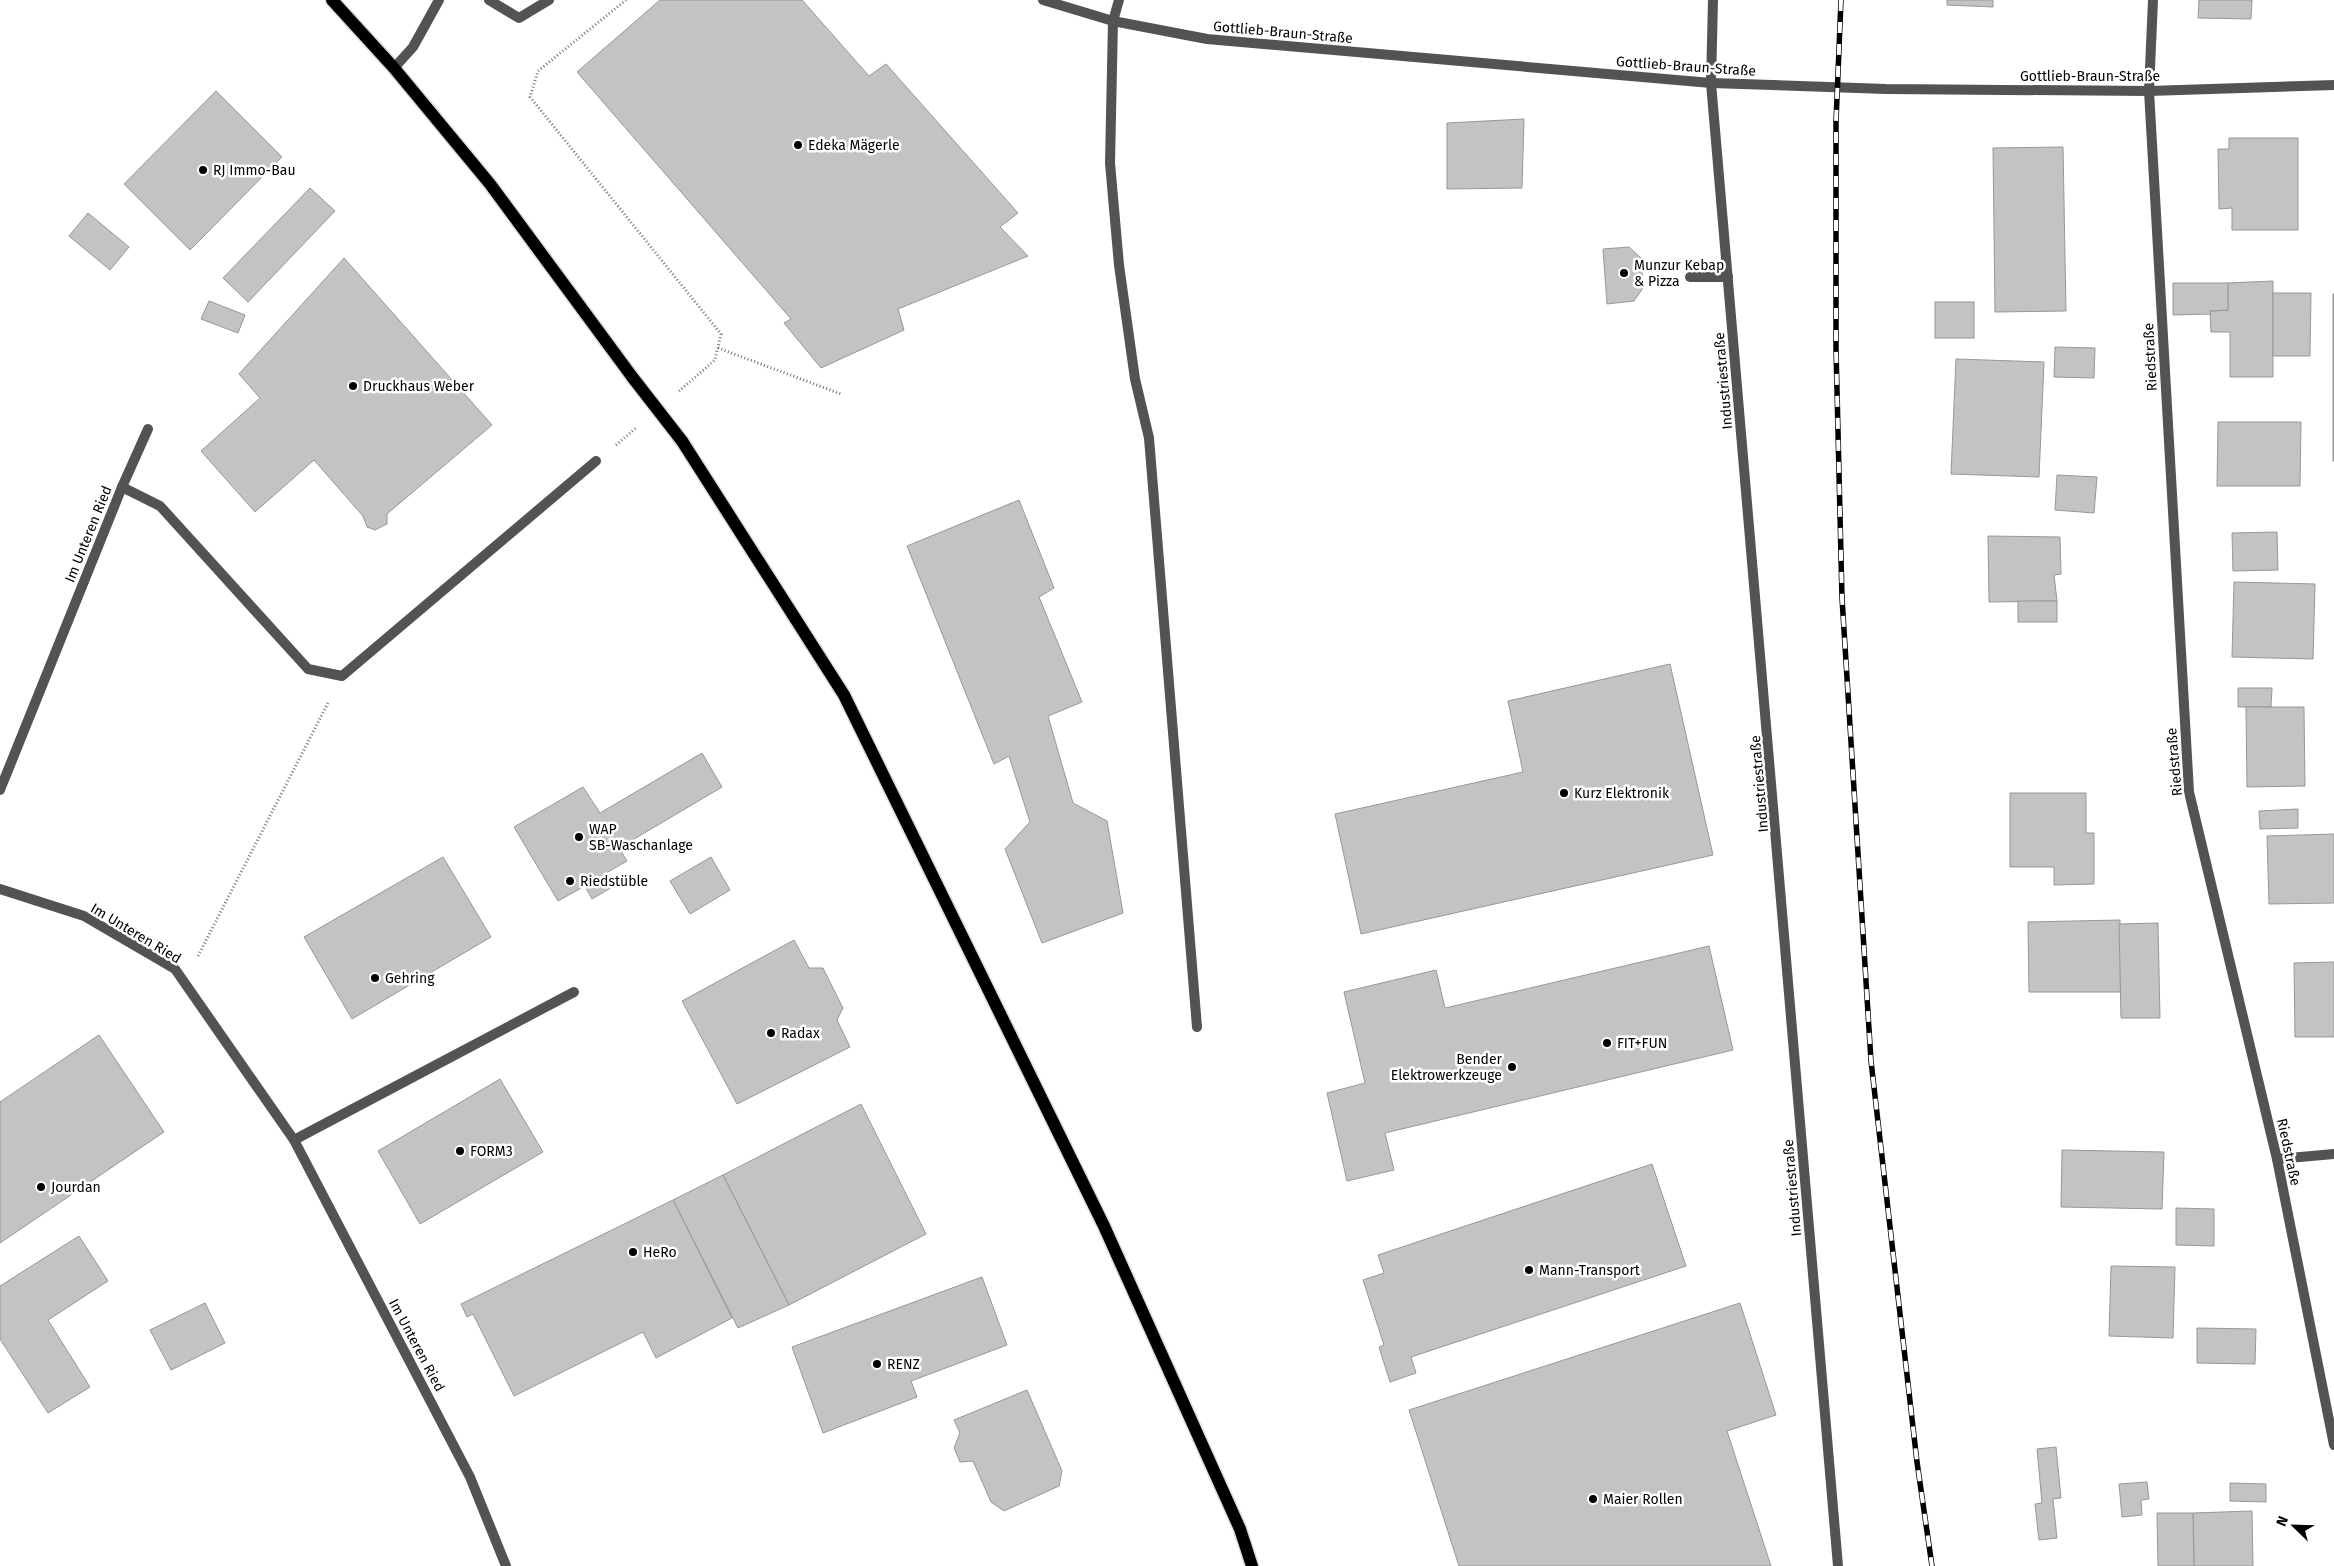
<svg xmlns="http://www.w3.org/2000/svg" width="2334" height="1566" font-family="'Fira Sans',sans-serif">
<rect width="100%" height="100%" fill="#fff"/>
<g fill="#c3c3c3" stroke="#979797">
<polygon points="660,0 802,0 869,76 886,64 1018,213 1000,227 1028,256 898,309 904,330 821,368 784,323 791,319 577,72"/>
<polygon points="1947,0 1993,0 1993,7 1947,5"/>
<polygon points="2199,0 2252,0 2251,19 2198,18"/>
<polygon points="216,91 282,157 190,250 124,184"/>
<polygon points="1524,119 1522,188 1447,189 1447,123"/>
<polygon points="2229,138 2298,138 2298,230 2232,230 2232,208 2219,209 2218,149 2229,149"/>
<polygon points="2063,147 2066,311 1995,312 1993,148"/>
<polygon points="310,188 335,211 248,302 223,278"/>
<polygon points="88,213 129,247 110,270 69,236"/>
<polygon points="1629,247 1641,258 1643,288 1634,301 1607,304 1603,249"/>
<polygon points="344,258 492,425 387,514 387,524 375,530 367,527 363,516 314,460 255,512 201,451 260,398 239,374"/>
<polygon points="2273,281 2273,377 2230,377 2230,332 2211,332 2210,311 2228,310 2228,283"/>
<polygon points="2173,283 2228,283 2228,310 2210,311 2211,314 2173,315"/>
<polygon points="2273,293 2311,293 2310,356 2273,356"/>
<rect x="2333" y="294" width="1" height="167"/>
<polygon points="209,301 245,315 238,333 201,319"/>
<rect x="1935" y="302" width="39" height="36"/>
<polygon points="2055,347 2095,348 2094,378 2054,377"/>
<polygon points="1956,359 2044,362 2039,477 1951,474"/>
<polygon points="2218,422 2301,422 2300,486 2217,486"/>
<polygon points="2057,475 2097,477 2094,513 2055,510"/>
<polygon points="1019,500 1054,588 1039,597 1082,702 1048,716 1073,803 1107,821 1123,913 1042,943 1005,849 1030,822 1009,756 994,764 907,546"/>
<polygon points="2277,532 2278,570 2233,571 2232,533"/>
<polygon points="1988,536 2060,537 2061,574 2054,575 2057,601 1989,602"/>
<polygon points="2234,582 2315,584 2313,659 2232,657"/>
<rect x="2018" y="601" width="39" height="21"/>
<polygon points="1670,664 1713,855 1361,934 1335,814 1523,772 1508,701"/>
<polygon points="2238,688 2272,688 2271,707 2238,707"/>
<polygon points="2246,707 2304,707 2305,786 2247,787"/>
<polygon points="702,753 722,787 619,848 627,861 606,873 614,886 592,899 585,886 558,901 514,827 583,787 600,813"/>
<polygon points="2010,793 2086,793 2086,833 2094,833 2094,884 2054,885 2054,867 2010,867"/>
<polygon points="2298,809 2298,828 2260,829 2259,811"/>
<polygon points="2334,834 2334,903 2269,904 2267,836"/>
<polygon points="443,857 491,937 352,1019 304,937"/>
<polygon points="711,857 730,890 690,914 670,881"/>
<polygon points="2120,920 2121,992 2029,992 2028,922"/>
<polygon points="2158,923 2160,1018 2121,1018 2119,924"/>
<polygon points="794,940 809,968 823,968 843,1008 837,1020 850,1047 737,1104 682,1001"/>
<polygon points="1709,946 1733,1050 1385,1133 1394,1170 1347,1181 1327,1093 1365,1083 1344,992 1436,970 1445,1008"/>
<polygon points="2334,962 2334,1037 2295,1037 2294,963"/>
<polygon points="99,1035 164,1132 0,1243 0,1102"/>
<polygon points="500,1079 543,1152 420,1224 378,1151"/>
<polygon points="861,1104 926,1234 789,1305 723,1175"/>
<polygon points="2062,1150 2164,1152 2162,1209 2061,1207"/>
<polygon points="1652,1164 1686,1266 1411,1357 1416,1373 1390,1382 1379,1347 1384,1345 1363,1280 1384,1273 1378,1255"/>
<polygon points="723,1175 789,1305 738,1328 673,1200"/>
<polygon points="673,1200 732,1318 656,1358 643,1332 514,1396 473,1314 467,1317 461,1304"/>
<polygon points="2176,1208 2214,1209 2214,1246 2176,1245"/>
<polygon points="79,1236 108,1281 48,1320 90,1387 48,1413 0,1339 0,1286"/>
<polygon points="2111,1266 2175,1267 2173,1338 2109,1336"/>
<polygon points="982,1277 1007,1345 911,1381 917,1397 823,1433 792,1347"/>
<polygon points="205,1303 225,1343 171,1370 150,1330"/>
<polygon points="1740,1303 1776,1415 1727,1431 1771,1566 1459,1566 1409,1410"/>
<polygon points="2197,1328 2256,1329 2255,1364 2197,1363"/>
<polygon points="1027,1390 1062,1471 1059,1486 1004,1511 991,1502 973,1461 960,1462 954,1448 960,1433 954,1420"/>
<polygon points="2056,1447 2061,1498 2053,1499 2057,1538 2039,1540 2035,1504 2042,1503 2037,1449"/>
<polygon points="2147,1482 2149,1499 2141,1500 2142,1515 2122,1517 2119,1484"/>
<polygon points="2230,1483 2266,1484 2266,1502 2230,1501"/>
<polygon points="2252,1511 2253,1566 2194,1566 2193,1513"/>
<polygon points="2157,1513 2193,1513 2194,1566 2158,1566"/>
</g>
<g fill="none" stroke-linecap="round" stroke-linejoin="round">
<defs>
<g id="primary">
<polyline points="332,0 394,68 490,184 633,378"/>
<polyline points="682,441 844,695 1104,1226 1240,1529 1252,1566"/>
</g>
</defs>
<use href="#primary" stroke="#dbdbdb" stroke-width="15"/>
<g stroke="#757575" stroke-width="3" stroke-dasharray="1 2.5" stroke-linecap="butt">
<polyline points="626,0 538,71 530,97 721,334 715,360 679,391"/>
<polyline points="718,348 841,394"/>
<polyline points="616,445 636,428"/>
<polyline points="198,956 329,701"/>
</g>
<g stroke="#535353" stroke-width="10">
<polyline points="489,0 519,18 549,0"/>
<polyline points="1119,0 1113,21 1110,163 1119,265 1135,379 1149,438 1197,1027"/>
<polyline points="394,68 413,47 439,0"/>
<polyline points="1690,277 1728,277"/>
<polyline points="122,487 160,506 308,669 342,676 596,461"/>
<polyline points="0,790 122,487 148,429"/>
</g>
<g stroke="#535353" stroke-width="10">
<polyline points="1043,0 1113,21 1207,39 1711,83 1886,89 2149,91 2334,85"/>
<polyline points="1713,0 1711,83 1838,1566"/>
<polyline points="2153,0 2149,91 2189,792 2277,1159 2334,1445"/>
<polyline points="0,889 84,916 175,969 294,1140 470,1477 506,1566"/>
<polyline points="294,1140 574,992"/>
<polyline points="2277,1159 2334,1154"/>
</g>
<use href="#primary" stroke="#000" stroke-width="12"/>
<defs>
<polyline id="rail" points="1841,0 1836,122 1836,348 1842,598 1871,1061 1917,1462 1932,1566"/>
</defs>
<use href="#rail" stroke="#000" stroke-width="5.5"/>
<use href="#rail" stroke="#fff" stroke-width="4" stroke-dasharray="11" stroke-linecap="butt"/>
<defs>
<polyline id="primary-bridge" points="633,378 682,441"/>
</defs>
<use href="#primary-bridge" stroke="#dbdbdb" stroke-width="15" stroke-linecap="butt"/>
<use href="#primary-bridge" stroke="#000" stroke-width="12"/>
</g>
<g fill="#000" stroke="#fff" stroke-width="2">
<circle cx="798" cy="145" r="5"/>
<circle cx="203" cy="170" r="5"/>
<circle cx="1624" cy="273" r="5"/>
<circle cx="353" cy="386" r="5"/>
<circle cx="1564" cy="793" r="5"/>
<circle cx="579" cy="837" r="5"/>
<circle cx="570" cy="881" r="5"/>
<circle cx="375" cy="978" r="5"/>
<circle cx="771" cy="1033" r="5"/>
<circle cx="1607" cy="1043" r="5"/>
<circle cx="1512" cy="1067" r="5"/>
<circle cx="460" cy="1151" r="5"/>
<circle cx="41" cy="1187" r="5"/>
<circle cx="633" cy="1252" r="5"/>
<circle cx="1529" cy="1270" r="5"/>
<circle cx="877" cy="1364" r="5"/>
<circle cx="1593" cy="1499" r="5"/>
</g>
<g text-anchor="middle" stroke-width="5" stroke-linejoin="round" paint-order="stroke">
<g font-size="14" fill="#000" stroke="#fff">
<text transform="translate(1283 32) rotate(5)" y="5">Gottlieb-Braun-Straße</text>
<text transform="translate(1686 66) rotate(4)" y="5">Gottlieb-Braun-Straße</text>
<text x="2090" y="81">Gottlieb-Braun-Straße</text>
<text transform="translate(2150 357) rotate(-93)" y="5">Riedstraße</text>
<text transform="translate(1723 381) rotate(-95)" y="5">Industriestraße</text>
<text transform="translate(88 534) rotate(-68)" y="5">Im Unteren Ried</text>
<text transform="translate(2174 762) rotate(-95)" y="5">Riedstraße</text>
<text transform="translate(1759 784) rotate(-95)" y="5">Industriestraße</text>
<text transform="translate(136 933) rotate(31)" y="5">Im Unteren Ried</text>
<text transform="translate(2289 1152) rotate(78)" y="5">Riedstraße</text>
<text transform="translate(1792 1188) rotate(-95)" y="5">Industriestraße</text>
<text transform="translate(417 1345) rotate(62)" y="5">Im Unteren Ried</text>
</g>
<g font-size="14" fill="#000" stroke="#fff" text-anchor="start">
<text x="808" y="150">Edeka Mägerle</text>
<text x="213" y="175">RJ Immo-Bau</text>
<text x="1634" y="270">Munzur Kebap<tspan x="1634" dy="16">&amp; Pizza</tspan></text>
<text x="363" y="391">Druckhaus Weber</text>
<text x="1574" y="798">Kurz Elektronik</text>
<text x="589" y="834">WAP<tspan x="589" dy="16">SB-Waschanlage</tspan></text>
<text x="580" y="886">Riedstüble</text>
<text x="385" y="983">Gehring</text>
<text x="781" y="1038">Radax</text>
<text x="1617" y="1048">FIT+FUN</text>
<text x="1502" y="1064" text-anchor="end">Bender<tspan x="1502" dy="16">Elektrowerkzeuge</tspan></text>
<text x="470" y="1156">FORM3</text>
<text x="51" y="1192">Jourdan</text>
<text x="643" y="1257">HeRo</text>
<text x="1539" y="1275">Mann-Transport</text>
<text x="887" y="1369">RENZ</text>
<text x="1603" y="1504">Maier Rollen</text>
</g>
</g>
<g transform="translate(2294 1526) rotate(293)" stroke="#ffffff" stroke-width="4" paint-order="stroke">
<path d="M0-4L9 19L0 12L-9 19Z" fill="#000000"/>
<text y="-8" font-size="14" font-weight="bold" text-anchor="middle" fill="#000000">N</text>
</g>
</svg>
